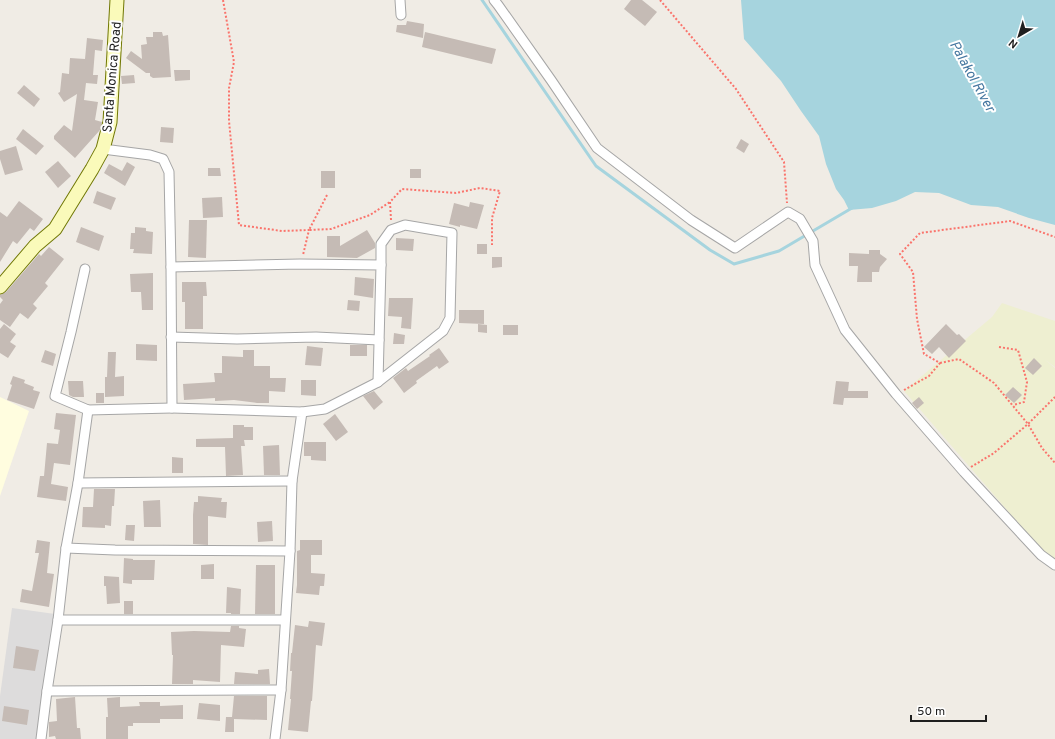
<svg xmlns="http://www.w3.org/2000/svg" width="1055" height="739" font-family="Overpass,sans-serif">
<rect width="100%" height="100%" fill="#f0ece5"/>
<polygon fill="#dddcdc" points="12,608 55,614 38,739 0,739 0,696"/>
<polygon fill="#fffddf" points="0,397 29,411 0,496"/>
<polygon fill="#eeefd1" points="1002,303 1055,321 1055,367 1044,359 1055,368 1055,560 1045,554 904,391 992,317"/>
<polygon fill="#a6d4de" points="741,0 1055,0 1055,225 1029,218 998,207 971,205 939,193 915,192 896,201 872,208 849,210 844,200 836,189 826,164 819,136 801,111 781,81 744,39"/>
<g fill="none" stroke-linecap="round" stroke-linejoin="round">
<polyline stroke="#a6d4de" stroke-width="3" points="482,0 596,166 710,250 734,264 779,251 852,208"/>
</g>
<g fill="#c5bbb5">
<polygon points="631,0 642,0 657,12 645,26 624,9"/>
<polygon points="407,21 424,24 423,38 396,32 397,25 406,25"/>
<polygon points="153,32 162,32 163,36 168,35 171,77 153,78 150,76 150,73 146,73 126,58 131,51 142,59 141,45 147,44 146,37 153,37"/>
<polygon points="425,32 496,49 492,64 422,47"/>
<polygon points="87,38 103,40 102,51 95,50 93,75 98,75 97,84 86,83 84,100 98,102 95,120 102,122 100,130 75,158 54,139 54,136 64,125 72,131 77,94 64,102 58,93 60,92 62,73 69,74 70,58 85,59"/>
<polygon points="174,70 190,70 190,80 175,81"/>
<polygon points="134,75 135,83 122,84 121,76"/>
<polygon points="24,85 40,99 34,107 17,93"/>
<polygon points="161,127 174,128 173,143 160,142"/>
<polygon points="23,129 44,146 36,155 16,139"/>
<polygon points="741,139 749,144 744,153 736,148"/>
<polygon points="16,146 23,170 5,175 0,159 0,151"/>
<polygon points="58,161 71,176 58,188 45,172"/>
<polygon points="127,162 135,167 125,186 104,173 109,164 122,171"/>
<polygon points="208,168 220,168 221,176 208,176"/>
<rect x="410" y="169" width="11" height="9"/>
<rect x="321" y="171" width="14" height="17"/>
<polygon points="97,191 116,198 111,210 93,203"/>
<polygon points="222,197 223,217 203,218 202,198"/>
<polygon points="19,201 43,219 34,231 30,228 17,244 13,241 0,262 0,212 7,217"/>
<polygon points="470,202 484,205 477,229 460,225 460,227 449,224 454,203 469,207"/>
<polygon points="189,220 207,220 206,258 188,257"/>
<polygon points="81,227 104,236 99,251 76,242"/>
<polygon points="135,227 146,228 146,231 153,232 152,254 133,253 134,249 130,249 131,233 135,233"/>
<polygon points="367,230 375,243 375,248 357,258 327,257 327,236 340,236 340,246"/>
<polygon points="396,238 414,239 413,251 396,250"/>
<rect x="477" y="244" width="10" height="10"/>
<polygon points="49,247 64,259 45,283 48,286 33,304 37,308 28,319 20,313 10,327 0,320 0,304 3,300 0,297 0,295 6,292 39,254 41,256"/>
<polygon points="869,250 880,250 880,254 887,259 880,267 879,272 872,272 872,282 857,282 858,266 849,266 849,253 869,254"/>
<polygon points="492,257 502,257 502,267 492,268"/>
<polygon points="153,273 153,310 142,310 141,292 131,292 130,274"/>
<polygon points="355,277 374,279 373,298 354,295"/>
<polygon points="182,282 206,282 207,296 203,296 203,329 185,329 185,302 182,302"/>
<polygon points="389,298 413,298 411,329 401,328 402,317 388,316"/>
<polygon points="348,300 360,301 359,311 347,310"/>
<polygon points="459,310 484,310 484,324 459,323"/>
<polygon points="4,324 16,334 10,342 16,346 8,358 0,353 0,329"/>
<polygon points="478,324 487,325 487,333 478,332"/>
<polygon points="946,324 957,335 959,334 966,341 949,358 939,347 932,354 924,347"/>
<rect x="503" y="325" width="15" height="10"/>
<polygon points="394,333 405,335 404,344 393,344"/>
<polygon points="136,344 157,345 157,361 136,360"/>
<rect x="350" y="345" width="17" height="11"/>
<polygon points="307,346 323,348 321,366 305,365"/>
<polygon points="439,348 449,362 439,369 437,366 416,381 417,383 404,393 393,378 406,368 408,371 430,356 429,355"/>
<polygon points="45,350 56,354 53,366 41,362"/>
<polygon points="243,350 254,350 254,366 270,366 270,378 286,378 285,392 269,391 269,403 257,403 234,400 215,401 215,398 184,400 183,384 215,382 214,373 222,373 222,356 243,357"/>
<polygon points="108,352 116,352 115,377 124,376 124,396 105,397 105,377 107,377"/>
<polygon points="1034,358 1042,366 1033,375 1025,368"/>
<polygon points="13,376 25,380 24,383 34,387 33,390 40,392 34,409 7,400 12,385 10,384"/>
<polygon points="301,380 316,380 316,396 301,395"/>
<polygon points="68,381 83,381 84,397 73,397 69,395"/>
<polygon points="836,381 849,382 848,391 868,391 868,398 844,398 843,405 833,404"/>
<polygon points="1013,387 1022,395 1014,403 1005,395"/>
<polygon points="374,391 383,402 374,410 363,396"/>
<rect x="96" y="393" width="8" height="10"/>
<polygon points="919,397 924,403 917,409 912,403"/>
<polygon points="56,413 76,415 70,465 54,463 51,484 68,487 66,501 37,497 40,476 44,476 47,443 58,444 60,430 54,429"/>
<polygon points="335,414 348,432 336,441 323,424"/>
<polygon points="233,425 244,425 244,427 253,427 253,440 244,440 245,446 241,446 243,475 226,476 225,447 196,447 196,439 233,438"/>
<polygon points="304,442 326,442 326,461 311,460 311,456 304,456"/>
<polygon points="279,445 280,475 264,475 263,446"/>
<polygon points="172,457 183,458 183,473 172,473"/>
<polygon points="94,489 115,489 114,506 112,506 111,526 105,525 105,528 82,527 83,507 93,507"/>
<polygon points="198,496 222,498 221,502 227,502 226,518 208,516 208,545 193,544 193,515 194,502 198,502"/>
<polygon points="160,500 161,527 144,527 143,501"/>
<polygon points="272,521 273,541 258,542 257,522"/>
<polygon points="126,525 135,525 134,541 125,540"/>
<polygon points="37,540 50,542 47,573 54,574 49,607 20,602 22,589 32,591 39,553 35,553"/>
<polygon points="300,540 322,540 322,555 311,555 311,573 325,574 324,586 320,586 319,595 296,593 297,585 297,551 300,550"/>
<polygon points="124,558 133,559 133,560 155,560 154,580 132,580 132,584 123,583"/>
<polygon points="214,564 214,579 201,579 201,565"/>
<polygon points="256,565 275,565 275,614 255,614"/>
<polygon points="104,576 119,577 120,603 107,604 106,586 104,586"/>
<polygon points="227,587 241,589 240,614 231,614 231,613 226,613"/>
<rect x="124" y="601" width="9" height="13"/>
<polygon points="309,621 325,623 322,646 316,645 312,701 311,701 308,732 288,730 291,699 290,699 292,671 290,671 291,653 292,653 295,625 308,627"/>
<polygon points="231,626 239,626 239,628 246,629 244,647 221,645 220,682 193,680 193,684 172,684 173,655 172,655 171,632 194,631 230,632"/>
<polygon points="16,646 39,650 35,671 13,668"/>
<polygon points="269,669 270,684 234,684 235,672 258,674 258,670"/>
<polygon points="234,696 267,696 267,720 234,719 234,732 225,732 226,717 232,717"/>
<polygon points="75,697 77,728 80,728 81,739 56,739 55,736 49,737 49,722 57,721 56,699"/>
<polygon points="120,697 120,707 140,706 139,702 160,702 160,706 183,705 183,719 160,719 160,723 133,723 133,726 128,726 128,739 106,739 106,717 108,717 107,698"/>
<polygon points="199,703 220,705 220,721 197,719"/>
<polygon points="4,706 29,710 27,725 2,721"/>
</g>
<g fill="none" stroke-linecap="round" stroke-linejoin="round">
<defs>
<g id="street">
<polyline points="400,0 401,15"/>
<polyline points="494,0 498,5 551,80 597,148 691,220 735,248 788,212 800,219 813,241 815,265 845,330 896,394 964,472 1041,555 1055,565"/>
<polyline points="103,149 150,155 163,159 169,172 171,267 172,408 302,412 292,481 290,551 281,690 275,739"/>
<polyline points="171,267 300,264 381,265 378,382"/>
<polyline points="85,269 71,332 55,396 88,410 172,408"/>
<polyline points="171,337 237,339 316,337 379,340"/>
<polyline points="302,412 325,409 378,382 443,331 450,318 452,233 405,225 391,230 381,244 381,265"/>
<polyline points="78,483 292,481"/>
<polyline points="66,548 115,550 290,551"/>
<polyline points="58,620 285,620"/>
<polyline points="47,691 281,690"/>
<polyline points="41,739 47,691 58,620 66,548 78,483 88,410"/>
</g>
<polyline id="secondary" points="0,287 35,246 55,229 92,169 103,149 110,122 117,0"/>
</defs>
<use href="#street" stroke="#a6a6a6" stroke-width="11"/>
<use href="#secondary" stroke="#717805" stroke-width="15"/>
<g stroke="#fa746c" stroke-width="2" stroke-dasharray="2 2" stroke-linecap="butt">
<polyline points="223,0 234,62 229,88 229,121 239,225 282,231 309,230 303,255"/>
<polyline points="660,0 736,89 784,162 787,203"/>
<polyline points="327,195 309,230 331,229 370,215 390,202"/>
<polyline points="391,220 390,202 402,189 456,193 480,188 500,191 492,218 492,245"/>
<polyline points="999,347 1018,350 1027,382 1024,402 1013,405"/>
<polyline points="940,363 959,359 994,383 1028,424 1042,448 1055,463"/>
<polyline points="904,390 929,376 940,363 924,354 917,319 913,272 900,254 920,233 1010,221 1055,237"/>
<polyline points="971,467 994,453 1028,424 1055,397"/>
</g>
<use href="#street" stroke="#fff" stroke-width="9"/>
<use href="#secondary" stroke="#fafaba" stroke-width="13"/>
</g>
<g text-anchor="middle" stroke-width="4" stroke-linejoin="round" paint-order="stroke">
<g font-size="13" fill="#1f1f1f" stroke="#fff">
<text transform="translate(111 77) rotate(-85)" y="5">Santa Monica Road</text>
</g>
<g font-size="14" font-style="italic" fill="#4577a0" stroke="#fff">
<text transform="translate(973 76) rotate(61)" y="5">Palakol River</text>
</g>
</g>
<g transform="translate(1019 36) rotate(218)" stroke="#ffffff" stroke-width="3" paint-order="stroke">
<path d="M0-3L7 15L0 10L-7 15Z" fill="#1f1f1f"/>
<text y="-6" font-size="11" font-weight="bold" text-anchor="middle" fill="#1f1f1f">N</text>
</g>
<path d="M911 715v6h75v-6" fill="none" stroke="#1f1f1f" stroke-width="2"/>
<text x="917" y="715" font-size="12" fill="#1f1f1f" stroke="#ffffff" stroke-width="3" paint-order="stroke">50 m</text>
</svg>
